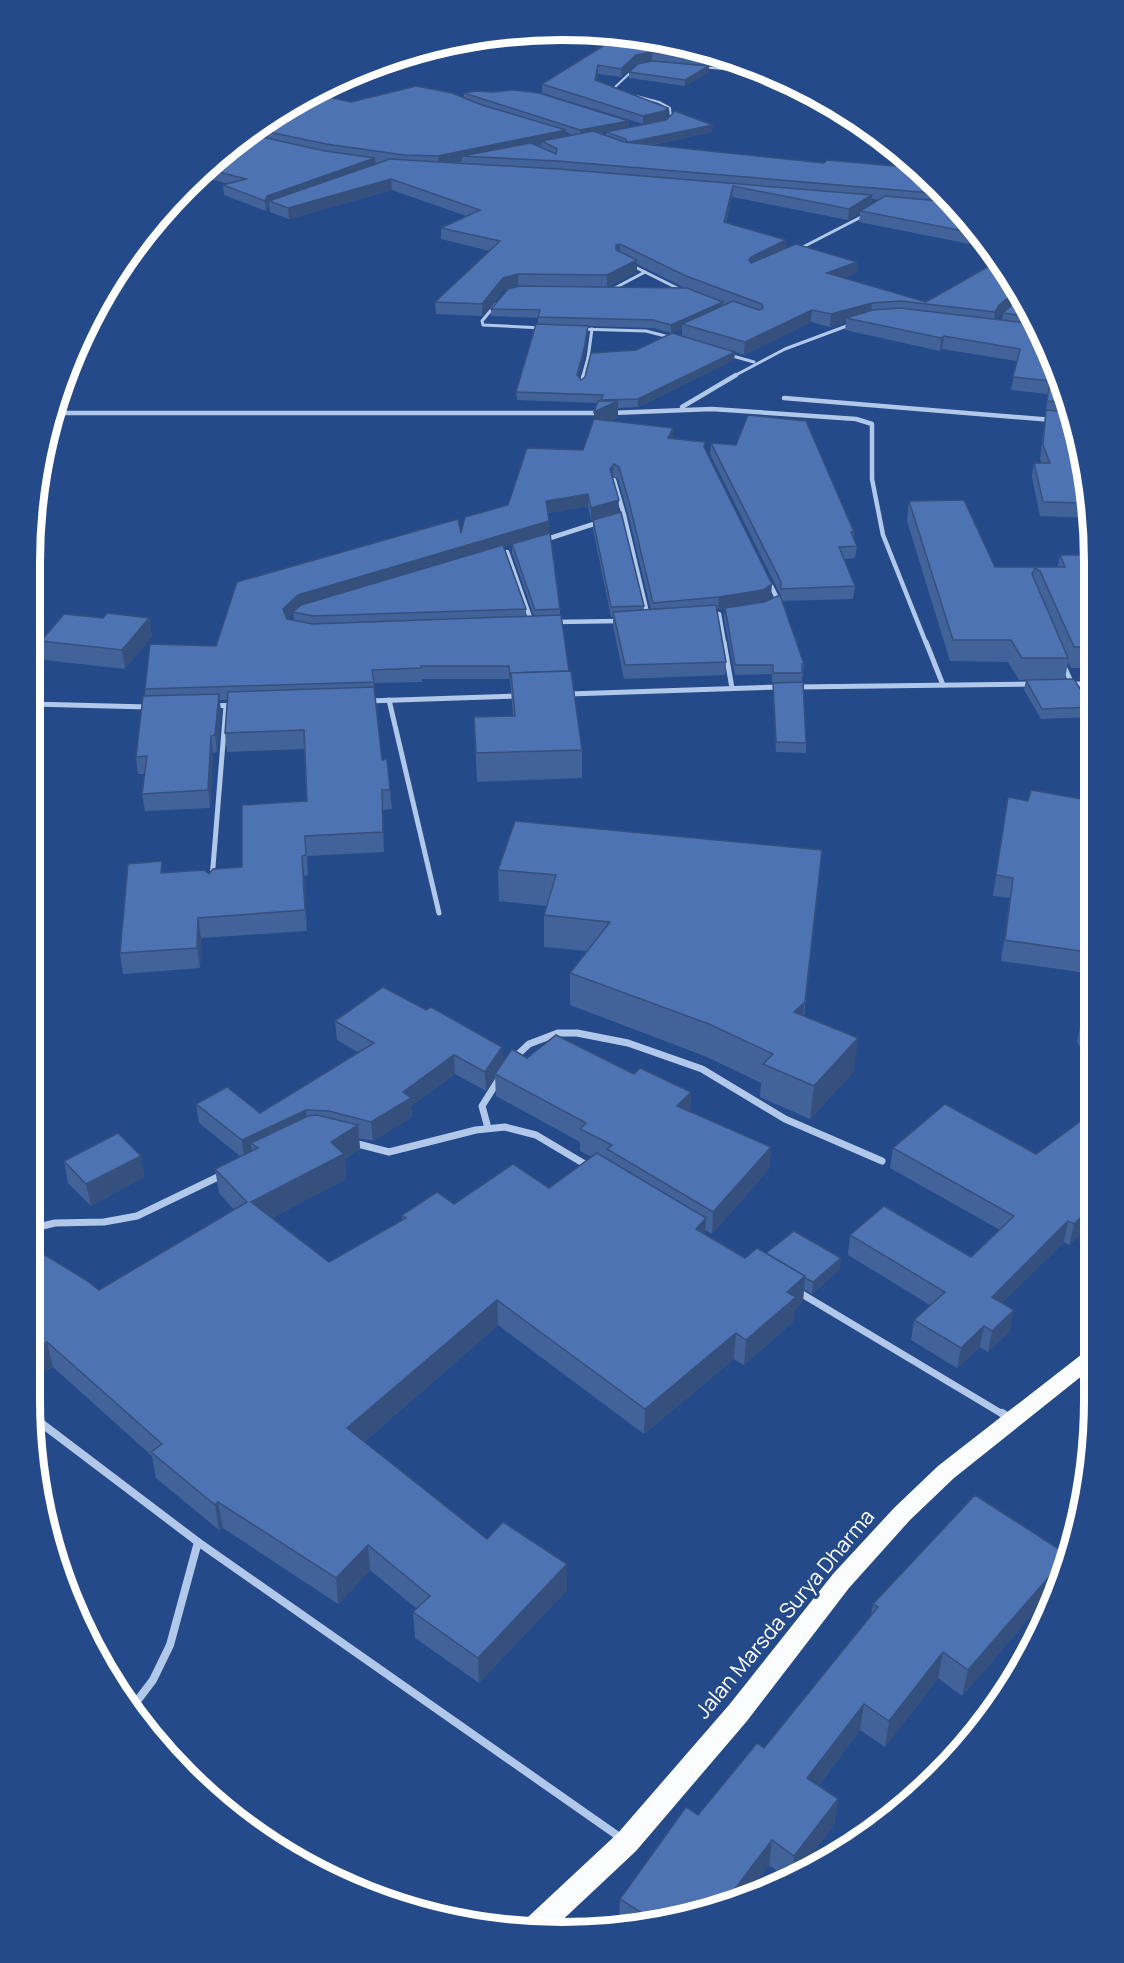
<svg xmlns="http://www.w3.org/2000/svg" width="1124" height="1963" font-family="Manrope,sans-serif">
<rect width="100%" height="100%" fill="#254a8a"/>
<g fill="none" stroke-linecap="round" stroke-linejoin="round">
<g stroke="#b2c8ea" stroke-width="2">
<polyline points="702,67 773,74"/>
<polyline points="612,90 633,70"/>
<polyline points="636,96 659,102 670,108 671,118 667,121"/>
</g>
<g stroke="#b2c8ea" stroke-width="3">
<polyline points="799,249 865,215"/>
<polyline points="631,265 683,291"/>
<polyline points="611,290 645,272"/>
<polyline points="496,304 482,321 483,325 542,328"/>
<polyline points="579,329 646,331 673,338"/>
<polyline points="592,329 588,358 598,358"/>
<polyline points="729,355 754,362"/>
<polyline points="583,376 588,358"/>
<polyline points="734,376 785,349 852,324"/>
</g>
<g stroke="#b2c8ea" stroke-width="4.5">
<polyline points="581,384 584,375"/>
<polyline points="784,398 1053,420"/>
<polyline points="682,407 736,375"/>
<polyline points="54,413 600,413"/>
<polyline points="611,413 712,409 856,419 872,424 872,479 883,535 926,643"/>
<polyline points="614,480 624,515 616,518"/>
<polyline points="624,515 648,617"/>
<polyline points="544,540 600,522"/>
<polyline points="507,552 532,623"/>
<polyline points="769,582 776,596 775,602"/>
<polyline points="711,615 719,614 724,643"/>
<polyline points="555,622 620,621"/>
</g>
<g stroke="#b2c8ea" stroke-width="5">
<polyline points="724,642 732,688"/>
<polyline points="926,642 943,685"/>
<polyline points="1064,666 1072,684"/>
<polyline points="1069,684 1093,684"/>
<polyline points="796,687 1032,684"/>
<polyline points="569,694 780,687"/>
<polyline points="389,700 439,913"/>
<polyline points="368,701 519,696"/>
<polyline points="31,704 148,707"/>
<polyline points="212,706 235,705"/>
<polyline points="212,879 226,706"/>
</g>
<g stroke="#b2c8ea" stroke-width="7">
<polyline points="513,1059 529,1044 558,1033 577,1033 628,1043 702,1069 785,1119 882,1161"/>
<polyline points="488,1128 482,1106 499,1079"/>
<polyline points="354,1143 389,1152 476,1130 505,1127 536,1135 588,1166"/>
<polyline points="30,1229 55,1223 104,1222 137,1216 222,1175"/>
<polyline points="797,1291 1004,1415"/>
</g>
<g stroke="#b2c8ea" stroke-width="8">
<polyline points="1002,1413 1010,1418"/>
<polyline points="33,1417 198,1542 621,1838"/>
<polyline points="131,1709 153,1680 170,1645 198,1542"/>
</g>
<polygon fill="#fafcfe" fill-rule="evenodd" points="1093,1348 1093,1367 954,1478 910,1520 849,1588 747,1721 636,1851 554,1928 524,1925 528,1917 618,1833 729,1705 833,1574 894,1508 938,1466 1086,1351"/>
</g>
<g fill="#426399" fill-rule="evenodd">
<path d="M608,35L665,40L754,67L724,63L719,66L652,61L635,64L621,77L598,74L597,80L667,117L663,120L712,132L652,145L938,186L985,247L859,222L860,213L848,220L732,197L726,223L786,240L785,249L857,262L856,273L844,278L926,302L1023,296L1066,391L1091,518L1040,516L1032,477L1034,463H1042L1040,459L1048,394L1011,390L1017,361L942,349L940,351L845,330L846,322L830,327L811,322L744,355L735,352L734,360L638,407L618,408V417L610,421L673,428V438L705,450L771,597L762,602L780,596V594L710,454L711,443L854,532V539L857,546L855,558L844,559L855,586L853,599L782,601L804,664L802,682L772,683V674L735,675L724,618L725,609L717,610L726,662L725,675L624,679L613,626V617H611L593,529V520L644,606V610H651L628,514L618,479L613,476L612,477L618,512L591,520L588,506L548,513L549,533L504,546L526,609V616H534L512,553V544L560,609V615L582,750V778L477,782L474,717L513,716L510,679H422V682L374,683L382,760L390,790L392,809L383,810L384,852L307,856L308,875L304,876L307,931L201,938L200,968L123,974L120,953L164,873L209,874L242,867L307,801L304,749L227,752L225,733L228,700H219L221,711L217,752L213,753L210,808L145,811L142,794L145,774H138L136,757L145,696V689L216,646L461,533L508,505L583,450L594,419V412L597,403L517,400L516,392L538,324V318L491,316V309L508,289L504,290L482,316L436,314L435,302L490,251L441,239V228L466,216L392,190L289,219L270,212L269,205L268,206L266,211L224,195L223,185L229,184L198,176L266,120L351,102L464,98V93L629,127L600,133L606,135V132L643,124L542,93V84L610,41H608ZM566,132L573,135L566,136ZM872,199L880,200L871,204ZM637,264L685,288L607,287L637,272ZM1003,313L1002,320H996L998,317ZM588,326L653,328L671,333L682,328V336L636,350L581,380L578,377L584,357ZM293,613L294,620L287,619Z"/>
<polygon points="629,72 709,72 685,86 629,78"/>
<polygon points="804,91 815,97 804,96"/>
<polygon points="909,501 995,567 1058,567 1060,555 1093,556 1093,668 1071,668 1068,662 1065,679 1019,680 1008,662 950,661 907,521"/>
<polygon points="149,618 152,636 125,669 44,660 41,641"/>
<polygon points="1026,680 1091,707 1089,717 1041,719 1024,690"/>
<polygon points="773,683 806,743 806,753 776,752 773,692"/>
<polygon points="1008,797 1028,801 1093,801 1093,974 1001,961 1010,898 993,896"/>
<polygon points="498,870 819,881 804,1016 854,1071 810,1119 760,1097 761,1083 707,1057 570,1005 570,973 587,951 544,947 544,915 547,906 499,901"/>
<path d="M426,1010L502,1047L503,1063L527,1058L634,1074L691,1092L690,1112L771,1147L769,1169L712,1234L705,1230V1234L745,1258L766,1253L841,1258L839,1270L812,1294L804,1289L803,1301L795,1309L793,1322L744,1365L734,1359L644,1434L498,1325L364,1442L487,1539L567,1590L479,1683L415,1638L413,1612L417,1609L370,1570L338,1604L223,1528L219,1530L156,1478L152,1456L53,1367L30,1381V1246L99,1290L234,1210L219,1193L215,1169L240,1156L199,1123L196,1104L260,1113L359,1053L337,1040L335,1021ZM455,1074L486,1091L495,1077L496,1096L580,1142V1151L592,1157L549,1188L454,1204L402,1215V1220L329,1262L272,1218L346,1179L345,1159L360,1149L359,1138L373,1141L412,1117L411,1106Z"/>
<polygon points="1093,1020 1093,1066 1077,1042 1081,1022"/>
<polygon points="1093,1112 1093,1221 1069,1245 1064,1242 1002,1303 1010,1331 988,1352 980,1347 957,1368 911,1340 914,1320 930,1305 848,1255 850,1235 971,1257 1000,1230 890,1168 893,1148 1036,1154"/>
<polygon points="141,1156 144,1177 91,1206 68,1183 64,1161"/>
<polygon points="1061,1581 962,1696 938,1678 885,1747 860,1730 818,1786 838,1799 834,1825 795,1875 788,1879 769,1865 745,1897 623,1926 619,1924 620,1899 698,1815 764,1748 871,1615 873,1604"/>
</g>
<g fill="#36507d">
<polygon points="652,52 652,61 635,64 621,77 621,69 636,55"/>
<polygon points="720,57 724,58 724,63 719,66 719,58"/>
<polygon points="598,65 598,74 595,88 595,80"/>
<polygon points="709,66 709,72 685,86 685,80"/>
<polygon points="668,108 667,117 663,120 643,125 643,116"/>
<polygon points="629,121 629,127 580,137 580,130"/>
<polygon points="713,125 712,132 627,150 627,143"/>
<polygon points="566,130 566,140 542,141 542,145 480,157 462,156 462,161 438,166 438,156"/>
<polygon points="375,158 376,167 269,201 269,205 268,206 266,211 265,201 267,196"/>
<polygon points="391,179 392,190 289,219 288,208"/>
<polygon points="733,186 732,197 723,234 724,222"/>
<polygon points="872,195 871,206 860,211 860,213 848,220 849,209"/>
<polygon points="786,240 785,252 748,272 749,260 751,257"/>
<polygon points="620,244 620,255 616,257 616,245"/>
<polygon points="637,260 637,272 607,287 607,275"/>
<polygon points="857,262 856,273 826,285 827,273"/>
<polygon points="518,274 518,286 504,290 482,316 482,304 503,278"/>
<polygon points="1018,290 1023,297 998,317 993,325 995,312 999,305"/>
<polygon points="723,302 722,309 682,324 682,328 671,333 671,325"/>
<polygon points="872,303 871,315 846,318 846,322 830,327 831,314"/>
<polygon points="812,310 811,322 744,355 745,342"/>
<polygon points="588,326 588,334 584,357 577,383 577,375"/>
<polygon points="944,336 942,349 940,351 941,338"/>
<polygon points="735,352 734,360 638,407 638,399"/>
<polygon points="618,401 618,417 594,429 594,412"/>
<polygon points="673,428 673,439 668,438"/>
<polygon points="614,464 613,476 610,481 610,469"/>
<polygon points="588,494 588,506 546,513 546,501"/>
<polygon points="619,500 618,512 591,520 591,508"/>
<polygon points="549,521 549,533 299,608 285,622 283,609 298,595"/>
<polygon points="772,584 771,597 762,603 718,610 719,597"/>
<polygon points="149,618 152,636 125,669 122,650"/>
<polygon points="219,694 221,711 217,752 215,735"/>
<polygon points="211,736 213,753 210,808 208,790"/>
<polygon points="382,790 383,810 384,852 383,832"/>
<polygon points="822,850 819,881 801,1034 794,1012"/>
<polygon points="302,856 304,876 307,931 305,910"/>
<polygon points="198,918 201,938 200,968 197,948"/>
<polygon points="858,1038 854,1071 810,1119 814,1086"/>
<polygon points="502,1047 503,1065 495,1074 495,1077 486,1091 485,1072"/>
<polygon points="454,1055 455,1074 411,1106 412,1117 373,1141 371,1122 403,1092"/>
<polygon points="691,1092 690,1114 677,1106"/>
<polygon points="306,1110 308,1129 258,1148 251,1143 252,1156 244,1159 242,1140"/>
<polygon points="358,1125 360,1149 345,1159 346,1179 255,1227 251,1202 331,1142"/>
<polygon points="39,1134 43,1156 30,1162 30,1138"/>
<polygon points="771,1147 769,1169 712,1234 713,1212"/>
<polygon points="141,1156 144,1177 91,1206 86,1184"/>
<polygon points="1093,1206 1093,1221 1069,1245 1074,1224"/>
<polygon points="706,1218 704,1243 696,1229"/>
<polygon points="1068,1221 1064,1242 988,1317 992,1297"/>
<polygon points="841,1258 839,1270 812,1294 813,1282"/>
<polygon points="805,1276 803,1301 795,1309 793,1322 744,1365 746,1340 787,1292"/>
<polygon points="497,1300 498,1325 350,1454 347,1428"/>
<polygon points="1014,1310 1010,1331 988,1352 992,1331"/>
<polygon points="984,1326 980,1347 957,1368 961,1348"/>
<polygon points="736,1333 734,1359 644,1434 645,1409"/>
<polygon points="47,1342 53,1367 30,1381 30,1352"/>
<polygon points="218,1502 223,1528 219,1530 215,1505"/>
<polygon points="368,1545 370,1570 338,1604 336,1578"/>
<polygon points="1068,1555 1061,1581 962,1696 968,1670"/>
<polygon points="567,1564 567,1590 479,1683 478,1658"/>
<polygon points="943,1652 938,1678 885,1747 889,1721"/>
<polygon points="864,1704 860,1730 804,1804 807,1778"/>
<polygon points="838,1799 834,1825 795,1875 791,1878 794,1856"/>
<polygon points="772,1840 769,1865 745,1897 734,1890"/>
</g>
<g fill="#4d73b2" stroke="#36507d" stroke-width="1.5">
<polygon points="619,36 665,40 720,57 719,58 652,52 636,55 621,69 598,65 595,80 668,108 664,111 643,116 542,84"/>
<polygon points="652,61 709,66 685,80 629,72 638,64"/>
<polygon points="416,86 452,93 482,105 566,130 438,156 404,155 326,144 255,129 266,120 315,94 351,102"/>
<polygon points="513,90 539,93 629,121 580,130 464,93 477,91 493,92"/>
<polygon points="675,111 713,125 630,142 627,142 626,139 606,132 666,120"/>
<polygon points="593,131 624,142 824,163 827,160 917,168 938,186 944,194 558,161 462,156 531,143 556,154 557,149 542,141"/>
<polygon points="248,134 325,151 375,158 267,196 265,201 223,185 246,179 207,169"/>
<polygon points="390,159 558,169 872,195 849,209 733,186 724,222 786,240 751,257 749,260 751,263 796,244 857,262 827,273 926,302 996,262 1018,290 999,305 995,312 901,301 872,303 831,314 812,310 745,342 682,324 733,301 759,310 763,308 762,304 686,276 620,244 616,245 616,250 637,260 607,275 518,274 503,278 482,304 435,302 500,241 441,228 480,210 391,179 288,208 269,201"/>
<polygon points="885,196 950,202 974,233 860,211"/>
<polygon points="519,286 687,288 723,302 671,325 653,320 538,317 540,310 491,309 508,289"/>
<polygon points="1022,296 1032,317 1003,313"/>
<polygon points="900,308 1035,324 1066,391 1068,403 1047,401 1050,381 1013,377 1020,349 944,336 941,338 846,318 873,310"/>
<polygon points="536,324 588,326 584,349 577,375 581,380 585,377 591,353 636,350 672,333 735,352 638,399 601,400 603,395 516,392"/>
<polygon points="598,401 618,401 594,412"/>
<polygon points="1046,410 1070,412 1088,503 1043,502 1034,463 1050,463 1043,445"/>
<polygon points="748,415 806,421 854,532 851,532 857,546 839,547 855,586 781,589 781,582 711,443 736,445"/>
<polygon points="594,419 673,428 668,438 705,442 704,447 772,584 763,590 719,597 653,603 629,502 619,467 614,464 610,469 619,500 591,508 588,494 546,501 549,521 298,595 283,609 287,619 313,624 561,615 569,671 511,673 510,678 509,666 421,666 421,668 372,670 374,682 145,689 150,644 216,646 237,582 458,519 461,533 465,517 508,505 527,448 583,450"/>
<polygon points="964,500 995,567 1065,567 1060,555 1092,555 1093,647 1074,647 1040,571 1035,568 1032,574 1068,658 1022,658 1011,640 953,640 909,501"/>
<polygon points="621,512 644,606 611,607 593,520"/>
<polygon points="550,533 560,609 535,610 512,544"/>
<polygon points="503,545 526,609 313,616 293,612 301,605"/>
<polygon points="780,595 804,664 802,664 802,673 773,673 773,665 735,665 725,608 764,602"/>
<polygon points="716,605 726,662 625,665 613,612"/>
<polygon points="107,613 149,618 122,650 41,641 64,614 103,618"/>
<polygon points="571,671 582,750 476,753 474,717 515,716 511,673"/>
<polygon points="1074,679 1091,707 1042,709 1026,680"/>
<polygon points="803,682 806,743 776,742 773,683"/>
<polygon points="374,687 382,760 387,759 390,790 382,790 383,832 305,836 306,855 302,856 305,910 198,918 197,948 120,953 128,864 162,861 161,873 204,870 209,874 213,869 242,867 242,805 307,801 304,730 225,733 228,692"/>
<polygon points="219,694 215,735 211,736 208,790 142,794 147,756 136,757 143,696"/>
<polygon points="1031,790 1093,801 1093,953 1005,940 1013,878 996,875 1008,797 1028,801"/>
<polygon points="515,821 822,850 805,1002 794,1012 858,1038 814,1086 763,1064 773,1054 709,1024 570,973 610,922 544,915 556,875 498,870"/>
<polygon points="383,987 426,1010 431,1007 502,1047 485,1072 454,1055 403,1092 411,1098 371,1122 329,1111 306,1110 242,1140 196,1104 227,1087 260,1113 374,1043 335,1021"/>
<polygon points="1093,1020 1093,1040 1081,1022"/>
<polygon points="556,1035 634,1074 640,1068 691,1092 677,1106 771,1147 713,1212 607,1149 612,1145 580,1129 586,1123 495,1074 512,1049 527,1058"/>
<polygon points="945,1104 1036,1154 1093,1112 1093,1206 1074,1224 1068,1221 992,1297 1014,1310 992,1331 984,1326 961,1348 914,1320 945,1292 850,1235 884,1206 971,1257 1014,1216 893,1148"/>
<polygon points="317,1115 358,1125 331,1142 344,1154 251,1202 329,1262 406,1218 402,1215 437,1192 454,1204 513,1164 549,1188 597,1153 706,1218 696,1229 745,1258 757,1248 805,1276 787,1292 796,1297 746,1340 736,1333 645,1409 497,1300 347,1428 487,1539 503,1522 567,1564 478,1658 413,1612 430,1596 368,1545 336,1578 218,1502 215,1505 151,1452 162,1444 47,1342 30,1352 30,1246 86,1280 99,1290 247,1202 215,1169 258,1148 251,1143 308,1116"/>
<polygon points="30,1126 39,1134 30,1138"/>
<polygon points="118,1133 141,1156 86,1184 64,1161"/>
<polygon points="794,1231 841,1258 813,1282 805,1278 805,1276 766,1253"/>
<polygon points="975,1495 1068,1555 968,1670 943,1652 889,1721 864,1704 807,1778 838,1799 794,1856 772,1840 734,1890 745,1897 651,1919 620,1899 686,1807 698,1815 757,1743 764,1748 878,1607 873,1604"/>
<polygon points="408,1903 420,1913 406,1906"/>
</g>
<g text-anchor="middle" stroke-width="6" stroke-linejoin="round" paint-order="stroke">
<g font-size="21" fill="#fff" stroke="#254a8a">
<text transform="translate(785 1614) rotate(-50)" y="7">Jalan Marsda Surya Dharma</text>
</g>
</g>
<path d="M0 0H1124V1963H0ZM562 40H562A522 522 0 0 1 1084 562V1400A522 522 0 0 1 562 1922H562A522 522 0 0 1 40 1400V562A522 522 0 0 1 562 40Z" fill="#254a8a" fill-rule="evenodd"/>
<path fill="none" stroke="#fff" stroke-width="8" d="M562 40H562A522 522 0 0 1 1084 562V1400A522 522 0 0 1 562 1922H562A522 522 0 0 1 40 1400V562A522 522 0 0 1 562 40Z"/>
</svg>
